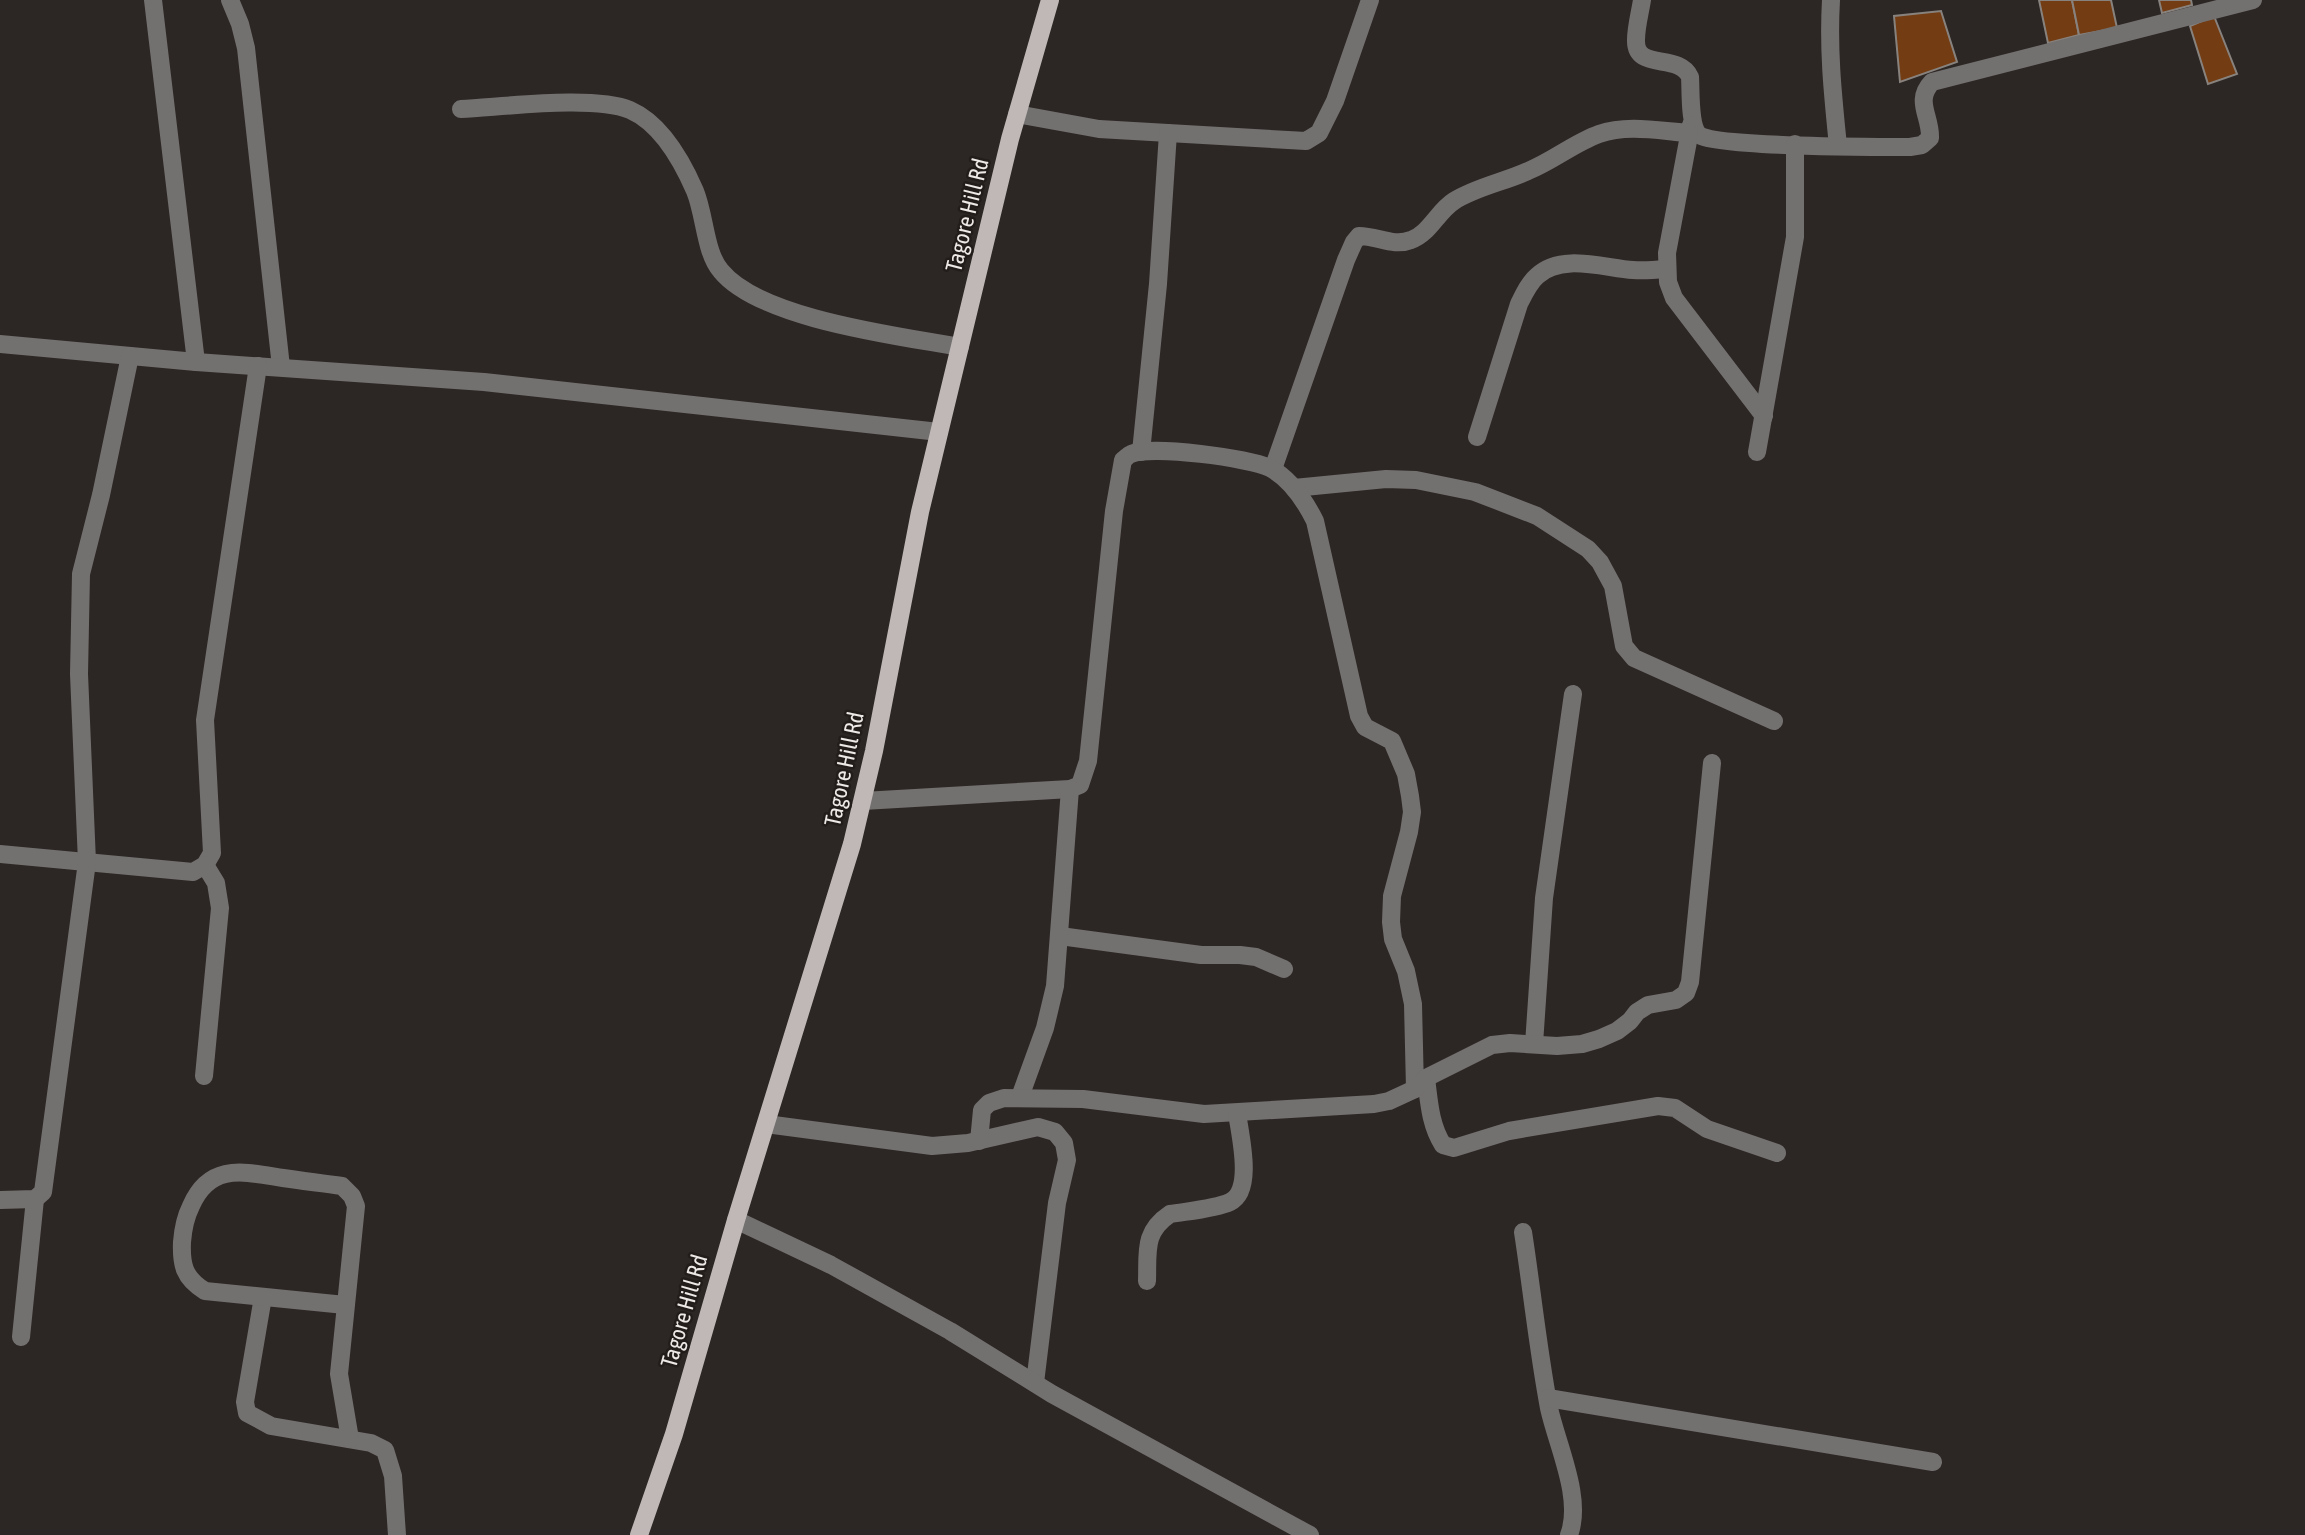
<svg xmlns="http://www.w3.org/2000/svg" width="2305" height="1535" font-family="'Asap Condensed',sans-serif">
<rect width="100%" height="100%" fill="#2c2724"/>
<g fill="#733c12" stroke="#88827e" stroke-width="2">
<polygon points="2039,0 2072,0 2079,35 2048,43"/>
<polygon points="2072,0 2111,0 2117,28 2079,35"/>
<polygon points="2159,0 2191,0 2192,5 2162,13"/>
<polygon points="1941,11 1957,62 1900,82 1894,16"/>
<polygon points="2214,16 2237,74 2208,84 2190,26"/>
</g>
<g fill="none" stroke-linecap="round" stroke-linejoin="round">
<g stroke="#737070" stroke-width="18">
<polyline points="153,0 196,362"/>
<polyline points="230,0 240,24 246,48 281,367"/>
<path d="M1642,0C1640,13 1636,27 1636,40C1635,72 1679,52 1690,77C1691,91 1689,126 1699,135C1712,147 1881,147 1910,147L1922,145L1930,138C1931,116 1914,101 1932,82L2253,0"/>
<path d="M1831,0C1828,51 1833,96 1838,146"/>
<path d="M461,109C503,107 594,95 630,110C662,124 682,161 695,191C705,215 705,253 721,271C760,319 899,336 960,347"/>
<polyline points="1017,114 1099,129 1306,141 1319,133 1335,101 1370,0"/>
<polyline points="1691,125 1667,253 1668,282 1674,298 1764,416"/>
<polyline points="0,344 196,362 484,382 939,432"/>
<path d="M1477,437L1519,304C1524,294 1529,283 1537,276C1561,253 1604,268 1633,270C1644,271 1655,270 1666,269"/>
<polyline points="1141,452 1158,284 1168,133"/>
<polyline points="1757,452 1795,237 1795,144"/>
<path d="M1273,469L1346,260L1354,242L1359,236C1378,236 1393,247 1411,240C1429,234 1438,211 1454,201C1476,187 1504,182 1528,171C1553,161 1574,143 1599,134C1627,124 1660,131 1689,133"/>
<polyline points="1294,488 1386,479 1416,480 1475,492 1537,516 1588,549 1600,562 1613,586 1624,646 1634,658 1774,721"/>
<path d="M863,801L1070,789L1080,785L1088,761L1114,511L1123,460C1126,458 1128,455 1131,454C1151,445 1250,458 1270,468C1291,479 1305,501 1315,521L1359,716L1365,727L1392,741L1406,774L1410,796L1412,812L1409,832L1392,896L1391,922L1393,939L1406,971L1413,1004L1415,1089"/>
<polyline points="0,854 193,872 205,865 212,853 205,720 258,366"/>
<polyline points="1060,936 1201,955 1240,955 1256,957 1284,969"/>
<polyline points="1534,1044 1544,898 1573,694"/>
<polyline points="204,1076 220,908 216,883 205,865"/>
<path d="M1426,1078C1429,1101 1430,1125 1443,1145L1454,1148L1509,1131L1658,1106L1675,1108L1707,1129L1777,1153"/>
<polyline points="1020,1097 1045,1028 1055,986 1070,789"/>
<polyline points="766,1124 932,1146 968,1143 1038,1127 1055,1132 1064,1143 1067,1160 1057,1203 1035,1383"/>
<polyline points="979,1141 982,1110 989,1103 1004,1098 1083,1099 1204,1114 1374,1104 1389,1101 1415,1089 1426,1078 1492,1045 1510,1043 1557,1046 1582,1044 1599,1039 1617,1031 1630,1021 1637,1012 1648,1005 1676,1000 1686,993 1690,982 1712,763"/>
<polyline points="0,1200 35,1199 43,1192 87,862 79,674 81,574 101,495 130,356"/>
<polyline points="736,1220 831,1265 950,1331 1052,1394 1310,1535"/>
<path d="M1523,1232C1532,1290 1538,1350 1549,1408C1557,1445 1583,1498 1569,1535"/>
<path d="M1147,1281C1148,1252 1143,1232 1170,1214C1188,1211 1215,1209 1230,1202C1254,1191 1240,1135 1237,1113"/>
<polyline points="263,1297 245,1402 247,1413 271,1426 371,1443 385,1450 393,1476 397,1535"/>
<path d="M345,1305L205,1291C184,1278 181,1265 182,1242C183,1229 185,1218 191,1206C210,1162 244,1172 283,1178C302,1181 322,1183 342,1186L352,1196L356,1206L339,1374L350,1439"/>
<polyline points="21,1337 35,1199"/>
<polyline points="1548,1398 1933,1462"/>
</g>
<polyline stroke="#bfb8b7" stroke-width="18" points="639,1535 674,1434 736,1220 852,844 874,751 920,512 1010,139 1050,0"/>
</g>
<g text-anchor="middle" stroke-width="5" stroke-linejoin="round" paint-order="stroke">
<g font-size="23" fill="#ede9e7" stroke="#221d1a">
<text transform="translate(967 215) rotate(-76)" y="8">Tagore Hill Rd</text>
<text transform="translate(844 769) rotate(-78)" y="8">Tagore Hill Rd</text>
<text transform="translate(684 1311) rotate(-74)" y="8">Tagore Hill Rd</text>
</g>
</g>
</svg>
